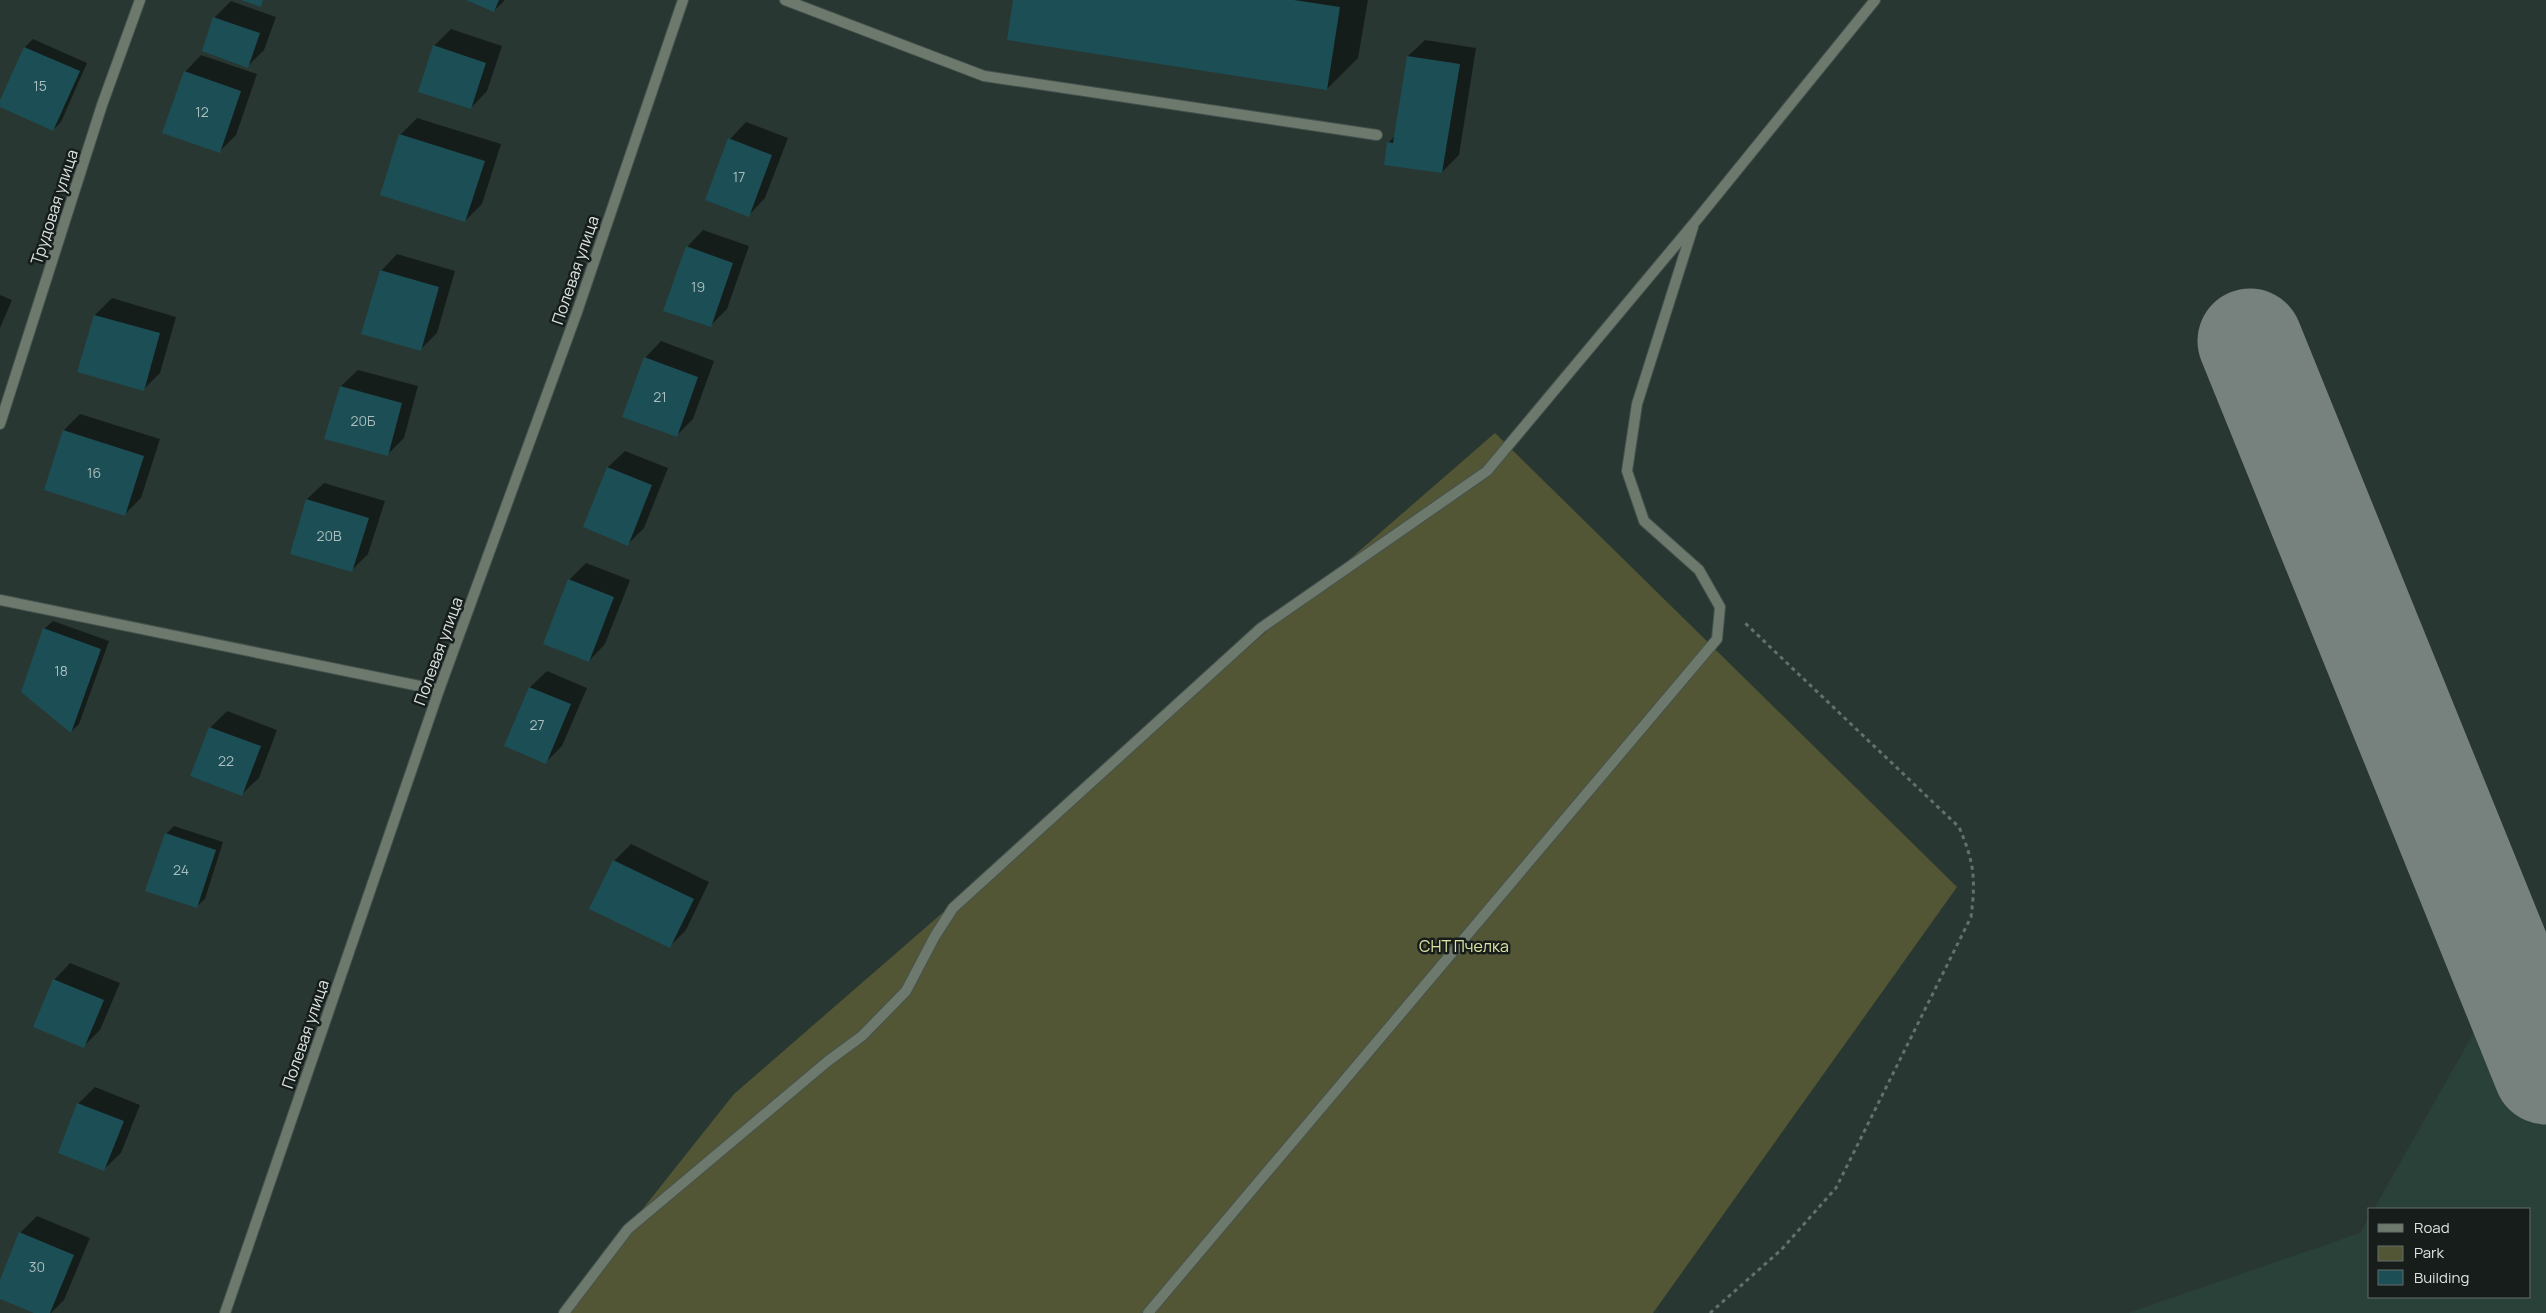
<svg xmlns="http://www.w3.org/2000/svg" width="2546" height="1313" font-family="Manrope,sans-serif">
<rect width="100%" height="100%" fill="#293733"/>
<polygon fill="#2a413a" points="2507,974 2546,1072 2546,1313 2128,1313 2360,1233 2370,1216 2370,1297 2530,1297 2530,1209 2374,1209"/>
<polygon fill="#535634" points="1495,433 1957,887 1653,1313 560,1313 734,1094"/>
<g fill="#0007">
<polygon points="469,0 505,0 494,11"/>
<polygon points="1014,0 1368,0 1358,58 1327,89"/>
<polygon points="231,1 276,17 264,50 248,66 214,18"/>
<polygon points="451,29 502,46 487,91 471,108 434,46"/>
<polygon points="33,39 87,63 61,122 53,130 0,106 25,47"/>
<polygon points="1425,40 1476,48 1459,155 1442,172 1388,143 1396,135 1408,56"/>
<polygon points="201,55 257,74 236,135 219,152 185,72"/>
<polygon points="417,118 501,144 482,204 465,221 400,135"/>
<polygon points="746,122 788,138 765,198 749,215 730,139"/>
<polygon points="703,230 749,246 727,309 710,326 687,247"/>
<polygon points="397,254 455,271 437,333 420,350 381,271"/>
<polygon points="0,295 12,300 0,328"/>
<polygon points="112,298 176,317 160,373 144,389 78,371 95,315"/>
<polygon points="661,341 714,361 693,419 676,436 645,358"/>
<polygon points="358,370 418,386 404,438 387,455 341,386"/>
<polygon points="80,414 160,439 141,498 124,515 64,430"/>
<polygon points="625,451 668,468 644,528 628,544 584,527 608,467"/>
<polygon points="324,483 385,501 368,554 351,571 291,553 307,499"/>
<polygon points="586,563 630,580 605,644 589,661 569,580"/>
<polygon points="53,621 109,641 79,724 71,732 44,629"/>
<polygon points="547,671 587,688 562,746 546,762 505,746 530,687"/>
<polygon points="227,711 277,730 259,778 242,794 210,728"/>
<polygon points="174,826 223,842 205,899 196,907 166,834"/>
<polygon points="631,844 709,882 686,930 670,946 614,861"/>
<polygon points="70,963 120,983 100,1030 84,1046 54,980"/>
<polygon points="95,1087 140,1105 121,1153 104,1169 78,1104"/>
<polygon points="37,1216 90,1238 64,1300 51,1313 37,1313 0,1297 0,1283 20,1233"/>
</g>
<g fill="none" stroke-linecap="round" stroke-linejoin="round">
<polyline stroke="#77827f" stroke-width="105" points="2250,341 2546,1072"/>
</g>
<g fill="#1c4e55">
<polygon points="241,0 263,0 261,7"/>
<polygon points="466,0 499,0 494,12"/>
<polygon points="1013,0 1294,0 1340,7 1327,90 1007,40"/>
<polygon points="213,17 260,33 248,68 202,51"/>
<polygon points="433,45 486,63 471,109 418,92"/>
<polygon points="24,47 80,71 53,131 0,107 0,100"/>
<polygon points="1407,56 1460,64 1442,173 1384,165 1387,142 1393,143"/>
<polygon points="184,71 241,91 220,153 162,133"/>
<polygon points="399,134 485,161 465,222 380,195"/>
<polygon points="728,138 772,155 749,217 705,200"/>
<polygon points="686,246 733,263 711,327 663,311"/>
<polygon points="380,270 439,287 421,351 361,334"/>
<polygon points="94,315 160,333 144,391 77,372"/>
<polygon points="644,357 698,377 677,437 622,417"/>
<polygon points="340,386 402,403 388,456 324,439"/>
<polygon points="63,430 144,456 125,516 44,490"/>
<polygon points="607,467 652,485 628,546 583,527"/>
<polygon points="306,499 369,518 352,572 290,554"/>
<polygon points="568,579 614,597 589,662 543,644"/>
<polygon points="43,628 101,649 71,733 21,692"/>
<polygon points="529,687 571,704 546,764 504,746"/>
<polygon points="209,727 261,746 242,796 190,776"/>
<polygon points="165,833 216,850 197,908 145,891"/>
<polygon points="613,860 694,899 670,948 589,909"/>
<polygon points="53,979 104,1000 84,1048 33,1027"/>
<polygon points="77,1103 124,1121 104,1171 58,1153"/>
<polygon points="19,1232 74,1255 50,1313 34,1313 0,1299 0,1280"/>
</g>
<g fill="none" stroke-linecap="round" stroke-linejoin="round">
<defs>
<g id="minor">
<polyline points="785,0 984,76 1377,135"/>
<polyline points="0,424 102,105 140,0"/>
<polyline points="0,600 439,690"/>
<polyline points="225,1313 439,690 577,312 683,0"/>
<polyline points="564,1313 628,1229 828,1061 862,1036 906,991 935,936 953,908 1261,628 1487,471 1695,222 1875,0"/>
<polyline points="1148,1313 1717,639 1720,607 1699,570 1644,521 1627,471 1637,404 1693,227"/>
</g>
</defs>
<use href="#minor" stroke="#45534f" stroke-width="12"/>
<path stroke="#64706d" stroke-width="3" stroke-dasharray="4 4" stroke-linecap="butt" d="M1710,1313L1781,1250L1836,1188L1971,917C1976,878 1974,862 1959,827L1745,623"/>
<use href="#minor" stroke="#6d796c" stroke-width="10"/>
</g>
<g text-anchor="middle" stroke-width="5" stroke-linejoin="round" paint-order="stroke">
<g font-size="14" fill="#abbebe">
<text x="40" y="91">15</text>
<text x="202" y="117">12</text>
<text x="739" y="182">17</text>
<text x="698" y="292">19</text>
<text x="660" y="402">21</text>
<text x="363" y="426">20Б</text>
<text x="94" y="478">16</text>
<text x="329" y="541">20В</text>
<text x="61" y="676">18</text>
<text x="537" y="730">27</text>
<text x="226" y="766">22</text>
<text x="181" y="875">24</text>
<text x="37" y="1272">30</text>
</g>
<g font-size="16" fill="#dbe4e1" stroke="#161d1b">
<text transform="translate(54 207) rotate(-72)" y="6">Трудовая улица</text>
<text transform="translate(575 270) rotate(-71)" y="6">Полевая улица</text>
<text transform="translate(438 651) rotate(-70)" y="6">Полевая улица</text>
<text transform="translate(305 1034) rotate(-71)" y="6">Полевая улица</text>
</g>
<g font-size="16" fill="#dfe4a3" stroke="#161d1b">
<text x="1464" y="952">СНТ Пчелка</text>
</g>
</g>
<rect x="2368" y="1208" width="162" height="90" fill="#161d1b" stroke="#656d6a"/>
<rect x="2378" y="1224" width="25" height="8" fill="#6d796c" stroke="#656d6a"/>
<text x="2414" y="1233" font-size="15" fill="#dbe4e1">Road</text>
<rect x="2378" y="1246" width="25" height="15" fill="#535634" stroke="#656d6a"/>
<text x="2414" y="1258" font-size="15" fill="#dbe4e1">Park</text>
<rect x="2378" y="1270" width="25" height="15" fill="#1c4e55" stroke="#656d6a"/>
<text x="2414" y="1283" font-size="15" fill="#dbe4e1">Building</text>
</svg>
